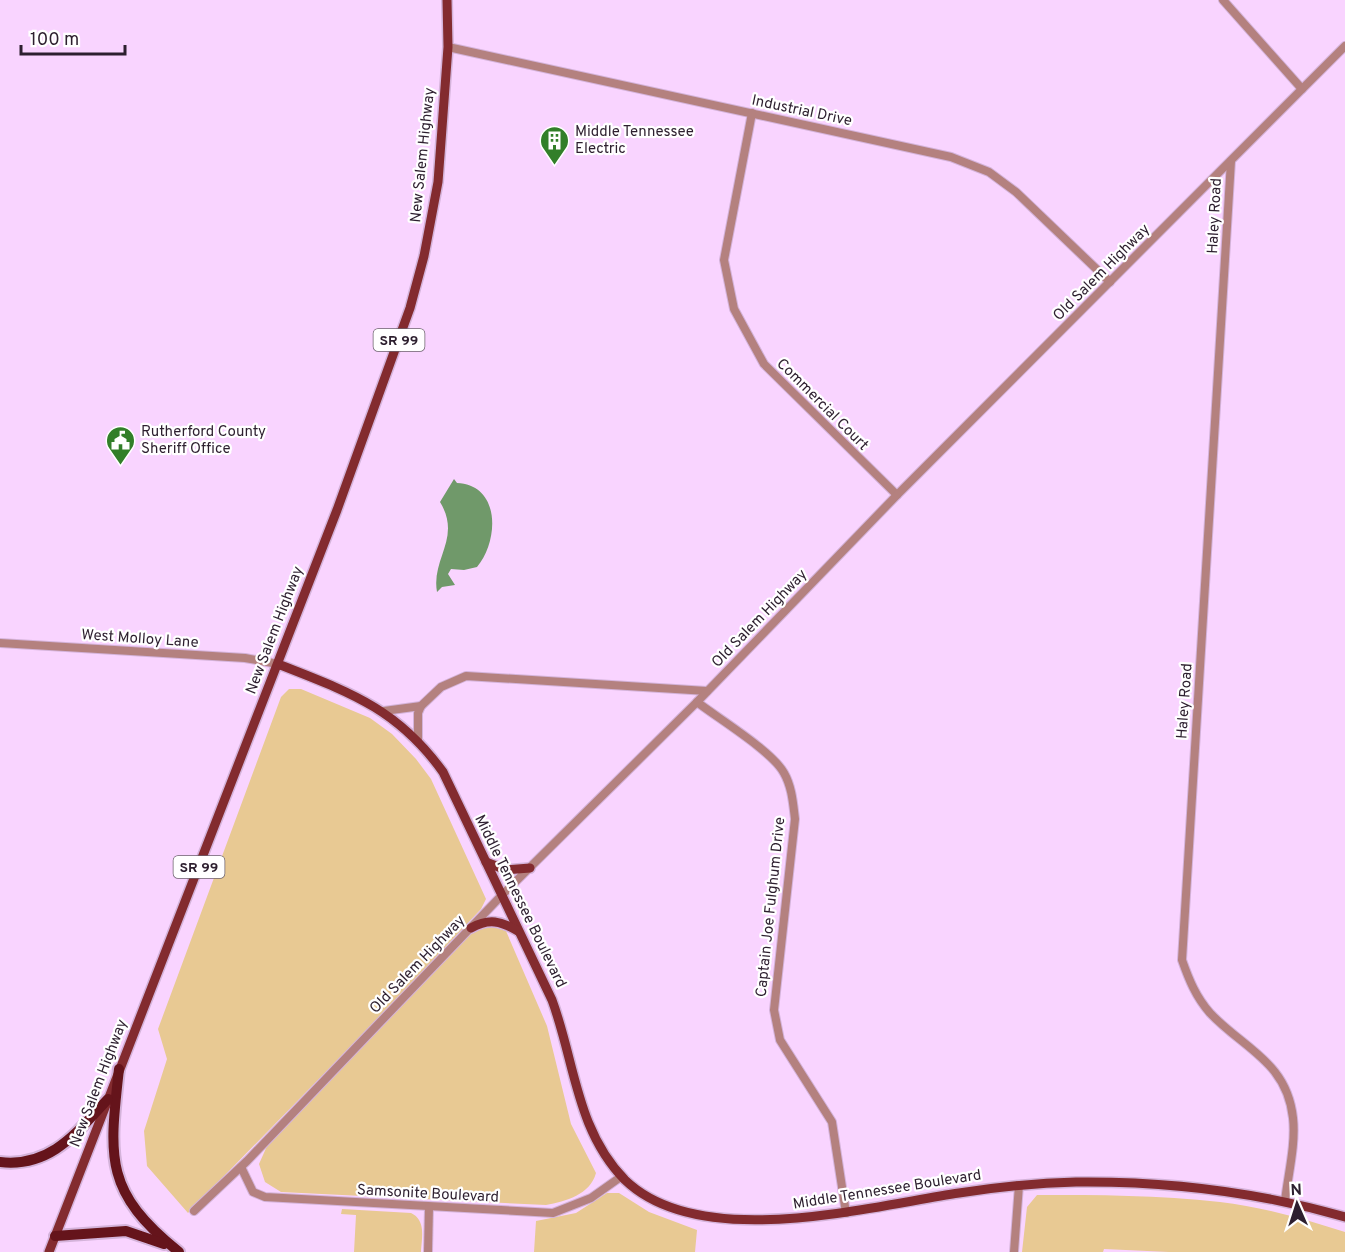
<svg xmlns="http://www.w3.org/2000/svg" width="1345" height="1252" font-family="Overpass,sans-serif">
<rect width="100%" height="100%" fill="#f9d4ff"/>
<g fill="#e8c993">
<polygon points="289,689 301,689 370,718 392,734 416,759 431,779 486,899 481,909 395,1001 188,1213 147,1166 144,1131 167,1059 158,1029 281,697"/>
<path d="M489,925L506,931L547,1026L571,1124L596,1173C590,1195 566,1201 546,1205L281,1192L265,1182L259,1164L267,1146L469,935L479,927Z"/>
<polygon points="607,1193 619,1193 649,1212 697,1230 695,1252 534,1252 536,1221 576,1213"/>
<path d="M1037,1195C1098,1195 1159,1195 1220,1202C1263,1207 1304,1219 1345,1232V1252H1169L1104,1249L1103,1252H1022L1027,1207Z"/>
<path d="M342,1209L411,1213C426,1220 422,1237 421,1252H354L356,1215L341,1214Z"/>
</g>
<path fill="#70996a" d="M454,479L457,483C501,485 499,541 477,567L464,570L451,569L448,574L455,585L442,587L437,592C431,558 462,538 440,502Z"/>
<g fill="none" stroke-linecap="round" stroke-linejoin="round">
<defs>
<g id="minor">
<polyline points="1223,0 1302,89"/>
<polyline points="448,47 951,157 989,172 1016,192 1110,282"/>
<polyline points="752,113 724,260 734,309 764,364 897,495"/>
<path d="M1231,161L1182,960C1189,980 1196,997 1210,1013C1244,1049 1287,1062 1293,1118C1296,1144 1288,1175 1285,1201"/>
<polyline points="0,643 245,658 278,664"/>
<path d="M697,702C719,719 772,751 784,773C792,787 793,803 795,819L774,1010L780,1040L832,1122L846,1213"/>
<polyline points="384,711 421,706 441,687 466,676 707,691"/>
<polyline points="418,741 418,713 421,706"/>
<polyline points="241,1167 253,1192 265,1197 553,1213 591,1198 622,1176"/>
<polyline points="194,1211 247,1161 502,895 697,702 897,495 1345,46"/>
<polyline points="428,1252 429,1207"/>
<polyline points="1014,1252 1019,1185"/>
</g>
<g id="major">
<path d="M278,664C349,692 397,708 443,772L552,1000C575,1062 576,1130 625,1180C700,1252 866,1207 959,1193C998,1187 1037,1183 1076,1182C1167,1181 1258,1192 1345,1217"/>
<polyline points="486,862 506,870 530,868"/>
<path d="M471,928C489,918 501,921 518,931"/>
<polyline points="49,1252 337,510 410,308 424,256 438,182 448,47 447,0"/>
</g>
<g id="highway">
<path d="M119,1069C109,1158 104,1192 179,1252"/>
<path d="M0,1162C51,1168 77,1132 108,1099"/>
<polyline points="55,1236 126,1231 164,1244"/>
</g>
</defs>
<use href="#minor" stroke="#d4b3da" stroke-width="10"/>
<use href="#major" stroke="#d4b3da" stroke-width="12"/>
<use href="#highway" stroke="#d4b3da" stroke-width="14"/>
<use href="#minor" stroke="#b4817f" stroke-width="8"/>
<use href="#major" stroke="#832b2f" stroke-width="9"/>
<use href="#highway" stroke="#65141b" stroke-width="10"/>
</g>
<defs>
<symbol id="building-pin" viewBox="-11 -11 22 30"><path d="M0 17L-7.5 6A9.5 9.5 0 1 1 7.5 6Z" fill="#327f29" stroke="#fff"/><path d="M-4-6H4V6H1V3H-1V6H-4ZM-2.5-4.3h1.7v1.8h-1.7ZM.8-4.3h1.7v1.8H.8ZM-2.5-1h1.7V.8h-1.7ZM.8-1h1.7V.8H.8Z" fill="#fff"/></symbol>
<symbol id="civic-pin" viewBox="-11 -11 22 30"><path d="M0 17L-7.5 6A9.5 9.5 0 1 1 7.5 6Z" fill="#327f29" stroke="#fff"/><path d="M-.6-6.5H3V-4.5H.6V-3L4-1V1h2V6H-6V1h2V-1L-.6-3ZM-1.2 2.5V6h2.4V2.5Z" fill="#fff"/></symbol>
</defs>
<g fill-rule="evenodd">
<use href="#building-pin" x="538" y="124" width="33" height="45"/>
<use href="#civic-pin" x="104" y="424" width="33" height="45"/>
</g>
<g text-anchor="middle" stroke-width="4.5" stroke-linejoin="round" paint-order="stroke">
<g fill="#fff" stroke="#6c626d" stroke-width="1.5">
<rect x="373.5" y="329" width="51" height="22" rx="4.5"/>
<rect x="173.5" y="856" width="51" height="22" rx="4.5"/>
</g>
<g font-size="14" font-weight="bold" fill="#2d1f2f">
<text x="399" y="345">SR 99</text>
<text x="199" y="872">SR 99</text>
</g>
<g font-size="15" fill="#2d1f2f" stroke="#fff">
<text transform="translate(802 110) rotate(12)" y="5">Industrial Drive</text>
<text transform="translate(422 155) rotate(-84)" y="5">New Salem Highway</text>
<text transform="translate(1214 216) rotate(-87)" y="5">Haley Road</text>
<text transform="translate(1101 272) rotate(-45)" y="5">Old Salem Highway</text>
<text transform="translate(823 404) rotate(45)" y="5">Commercial Court</text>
<text transform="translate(759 618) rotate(-46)" y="5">Old Salem Highway</text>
<text transform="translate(274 630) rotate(-69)" y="5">New Salem Highway</text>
<text transform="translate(140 638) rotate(4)" y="5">West Molloy Lane</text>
<text transform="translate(1184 701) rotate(-86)" y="5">Haley Road</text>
<text transform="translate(521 901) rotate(64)" y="5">Middle Tennessee Boulevard</text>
<text transform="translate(770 907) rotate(-84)" y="5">Captain Joe Fulghum Drive</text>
<text transform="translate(417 964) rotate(-46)" y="5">Old Salem Highway</text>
<text transform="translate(98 1083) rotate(-69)" y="5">New Salem Highway</text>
<text transform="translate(887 1189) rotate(-9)" y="5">Middle Tennessee Boulevard</text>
<text transform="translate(428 1193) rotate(3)" y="5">Samsonite Boulevard</text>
</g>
<g font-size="15" fill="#2d1f2f" stroke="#fff" text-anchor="start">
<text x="575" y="136">Middle Tennessee<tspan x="575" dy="17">Electric</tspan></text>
<text x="141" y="436">Rutherford County<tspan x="141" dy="17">Sheriff Office</tspan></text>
</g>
</g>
<g transform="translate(1297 1204) rotate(357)" stroke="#ffffff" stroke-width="4.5" paint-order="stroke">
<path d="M0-4.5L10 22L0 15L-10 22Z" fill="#2d1f2f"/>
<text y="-9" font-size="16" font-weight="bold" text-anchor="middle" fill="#2d1f2f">N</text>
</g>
<path d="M21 45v9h104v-9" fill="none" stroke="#2d1f2f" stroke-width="3"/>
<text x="30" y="45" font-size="18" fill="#2d1f2f" stroke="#ffffff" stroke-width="4.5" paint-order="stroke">100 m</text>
</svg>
